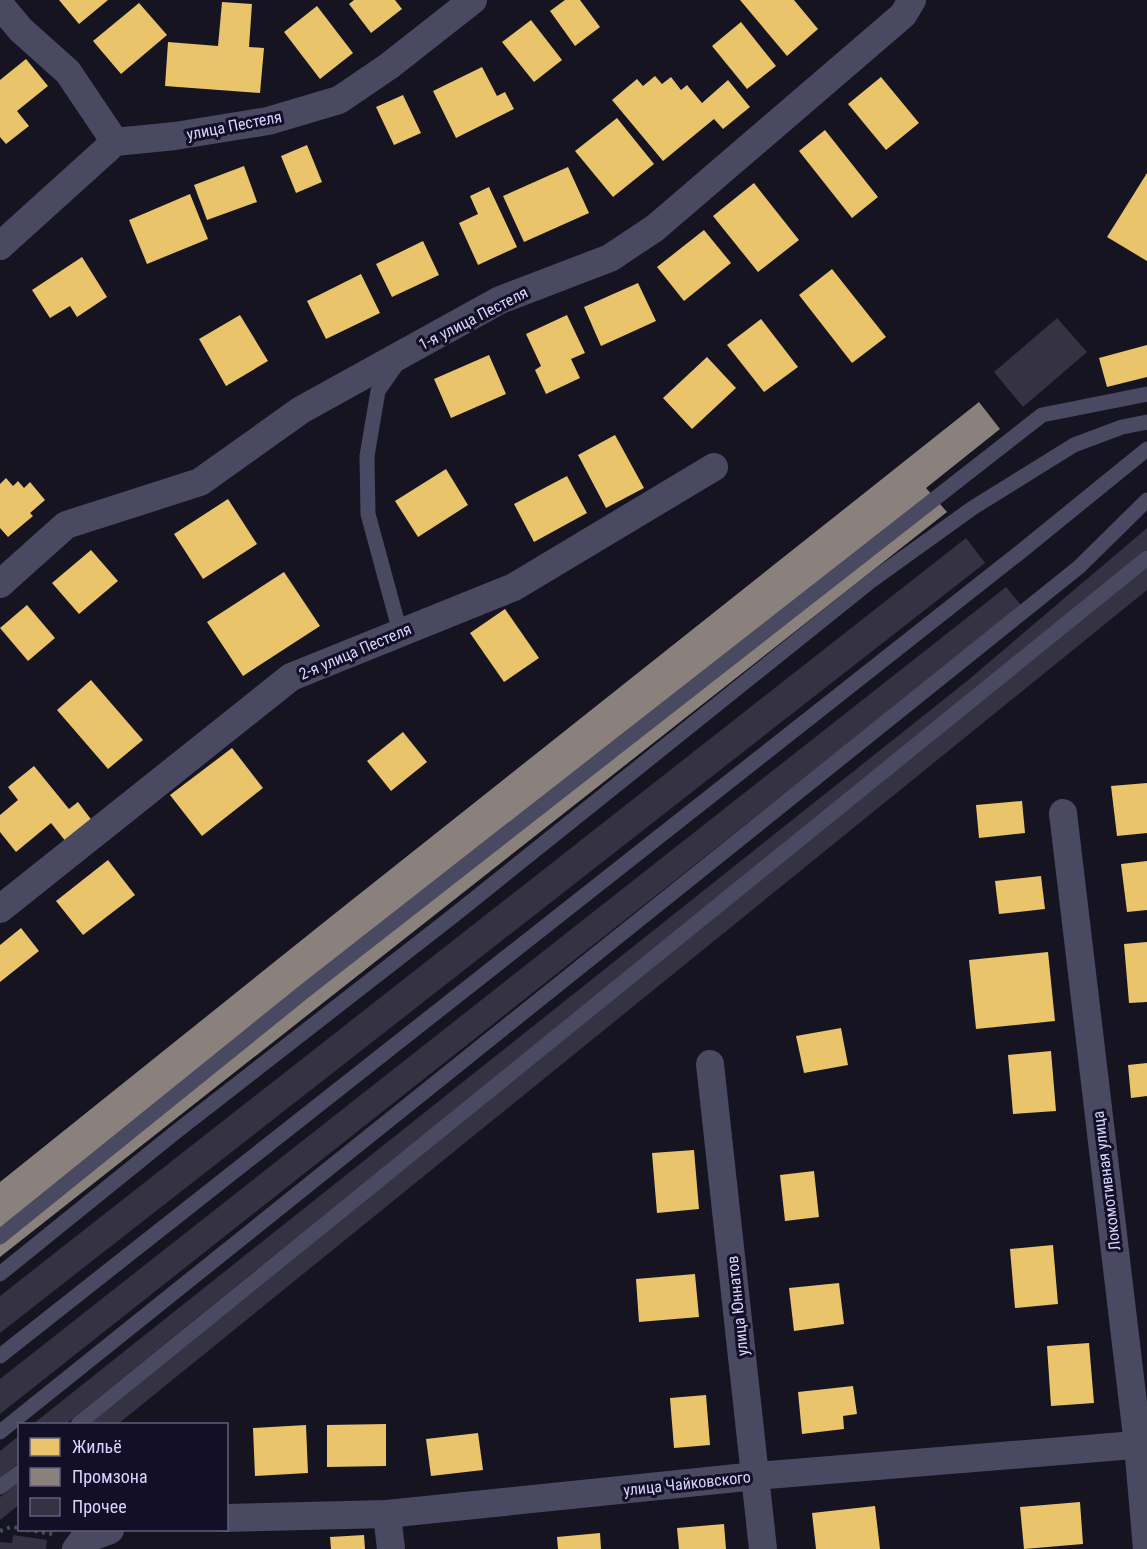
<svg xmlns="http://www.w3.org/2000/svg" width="1147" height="1549" font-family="'Roboto Condensed',sans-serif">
<rect width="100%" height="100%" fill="#161421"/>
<g fill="#e9c46a">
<polygon points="59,0 108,0 79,24"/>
<polygon points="354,0 395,0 402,9 371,33 349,4"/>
<polygon points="565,0 580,0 600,27 575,46 550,11"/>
<polygon points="740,0 794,0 818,29 787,56"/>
<polygon points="222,2 252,4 249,47 264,48 260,93 165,86 168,42 218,46"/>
<polygon points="139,3 167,35 121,74 93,41"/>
<polygon points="317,6 353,53 320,79 284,32"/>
<polygon points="531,20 562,60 534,82 502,42"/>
<polygon points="741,22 776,66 747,89 712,46"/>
<polygon points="26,59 48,86 17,111 29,126 6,144 0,137 0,80"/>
<polygon points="482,67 497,96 505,92 514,109 456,138 433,91"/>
<polygon points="655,76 662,84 671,77 681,90 687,85 702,103 728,80 750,107 723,129 714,119 663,161 612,100 637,79 643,86"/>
<polygon points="881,77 919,123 886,150 848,104"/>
<polygon points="403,95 421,133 394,145 376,107"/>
<polygon points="617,118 654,164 613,197 575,151"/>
<polygon points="825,130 878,197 852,218 799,151"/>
<polygon points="307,145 322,182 296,193 281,156"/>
<polygon points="244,166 257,202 207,220 194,185"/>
<polygon points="568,167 589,213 524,242 503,196"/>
<polygon points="1147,173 1147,261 1107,237"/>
<polygon points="754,183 799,240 758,272 713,216"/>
<polygon points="489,187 517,247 478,265 459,223 478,214 470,196"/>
<polygon points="190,194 208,239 147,264 129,220"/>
<polygon points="704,230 731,263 684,301 657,267"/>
<polygon points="423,241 439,275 392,297 376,264"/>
<polygon points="82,257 107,297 77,317 70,306 50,318 32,290"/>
<polygon points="832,269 886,337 852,363 799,295"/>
<polygon points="361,274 380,313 326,339 307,301"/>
<polygon points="638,283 656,321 601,346 584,307"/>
<polygon points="240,315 268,361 226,386 199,339"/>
<polygon points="567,315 585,353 571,359 580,378 546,394 535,370 541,366 526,334"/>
<polygon points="761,319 798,367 764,392 727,345"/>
<polygon points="1147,345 1147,377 1107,387 1099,358"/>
<polygon points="489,355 506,394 451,418 434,379"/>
<polygon points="707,357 736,388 692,429 663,398"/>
<polygon points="615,435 644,488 606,508 578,455"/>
<polygon points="446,469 468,505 418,537 395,501"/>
<polygon points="567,476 587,513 534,542 514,504"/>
<polygon points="6,478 13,486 18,481 24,488 30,482 45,500 30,513 33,516 8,537 0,528 0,484"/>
<polygon points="228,499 257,544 203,579 174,534"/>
<polygon points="91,550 118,581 79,614 52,583"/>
<polygon points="284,572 320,626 243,676 207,622"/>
<polygon points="27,605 55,638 28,661 0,628"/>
<polygon points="505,609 539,658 504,682 470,633"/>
<polygon points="91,680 143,740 108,769 57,710"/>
<polygon points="403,732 427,762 391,791 367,761"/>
<polygon points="232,748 263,788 202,836 170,795"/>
<polygon points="34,766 69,809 78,802 93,822 67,843 51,823 16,852 0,832 0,815 18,800 8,787"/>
<polygon points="1147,783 1147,833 1117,836 1111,786"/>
<polygon points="1022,801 1025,833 979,838 976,805"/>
<polygon points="108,860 135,895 83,935 56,901"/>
<polygon points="1147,861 1147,910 1127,912 1121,864"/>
<polygon points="1041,876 1045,909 999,914 995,881"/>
<polygon points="21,928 39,951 0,982 0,945"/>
<polygon points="1147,942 1147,1002 1129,1003 1124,944"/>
<polygon points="1048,952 1055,1021 976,1029 969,960"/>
<polygon points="841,1028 848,1065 804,1073 796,1036"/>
<polygon points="1051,1051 1056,1111 1013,1114 1008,1055"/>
<polygon points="1147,1063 1147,1096 1131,1098 1128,1065"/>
<polygon points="694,1150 699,1209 657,1213 652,1153"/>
<polygon points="814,1171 819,1217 785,1221 780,1175"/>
<polygon points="1053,1245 1058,1304 1015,1308 1010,1249"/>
<polygon points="695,1274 699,1317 639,1322 636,1279"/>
<polygon points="839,1283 844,1324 794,1331 789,1288"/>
<polygon points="1089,1343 1094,1403 1051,1406 1047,1346"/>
<polygon points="853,1386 857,1414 843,1416 844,1429 802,1434 798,1392"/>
<polygon points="706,1395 710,1445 674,1448 670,1398"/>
<polygon points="386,1424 386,1466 327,1467 327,1425"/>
<polygon points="306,1425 308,1473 255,1476 253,1428"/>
<polygon points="478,1433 483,1470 431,1476 426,1439"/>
<polygon points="1080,1502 1083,1544 1024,1549 1020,1507"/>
<polygon points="875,1506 880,1549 816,1549 812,1513"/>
<polygon points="724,1524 726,1549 679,1549 677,1528"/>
<polygon points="600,1533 601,1549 558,1549 557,1537"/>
<polygon points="364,1535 365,1549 331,1549 330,1537"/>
</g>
<polygon fill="#8a817c" points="979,402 1000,429 926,488 947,512 0,1257 0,1182 328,919"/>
<g fill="#343243">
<polygon points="1057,318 1087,352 1023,407 994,372"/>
<polygon points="1147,528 1147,550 958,708 278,1252 66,1424 33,1424 967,681"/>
<polygon points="966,538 985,563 0,1333 0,1296"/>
<polygon points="1147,564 1147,590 118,1424 89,1424"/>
<polygon points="1006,587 1022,606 0,1414 0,1379"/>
<polygon points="20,1435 20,1462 0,1478 0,1451"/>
<polygon points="20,1481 20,1504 0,1520 0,1497"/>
<polygon points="13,1535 47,1540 46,1549 0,1549 0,1542 12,1543"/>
</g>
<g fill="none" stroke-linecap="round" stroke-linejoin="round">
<g stroke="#44505f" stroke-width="4" stroke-dasharray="3 4.5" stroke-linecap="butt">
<polyline points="27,1530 53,1534"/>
<polyline points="0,1531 11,1527 20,1528"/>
</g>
<g stroke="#4a4962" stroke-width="15">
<polyline points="397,364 378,391 367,456 368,514 400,632"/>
<polyline points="0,1237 306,990 1042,415 1147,394"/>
<polyline points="0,1274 177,1131 453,916 871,581 974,507 1074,445 1122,427 1147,422"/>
<polyline points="0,1356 1019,553 1147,449"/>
<polyline points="78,1424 1147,558"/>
<polyline points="0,1432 1079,567 1147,500"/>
<polyline points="0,1487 20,1472"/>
</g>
<g stroke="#4a4962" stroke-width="28">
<polyline points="0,5 21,30 68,72 115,142"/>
<polyline points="0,246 115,142 175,136 268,121 339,100 389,66 473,0"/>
<polyline points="0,584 66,525 200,482 301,410 500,300 610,258 655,228 903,15 912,0"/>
<polyline points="1063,813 1138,1445 1147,1549"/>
<polyline points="0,909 291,677 514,587 714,467"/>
<polyline points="710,1064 763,1549"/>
<polyline points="387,1514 391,1549"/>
<polyline points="226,1518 387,1514 756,1476 1147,1444"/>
<polyline points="76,1549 83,1540 110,1530"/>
</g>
</g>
<g text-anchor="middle" stroke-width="6" stroke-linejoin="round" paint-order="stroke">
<g font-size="16" fill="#d9d4ff" stroke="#130f26">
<text transform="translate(234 125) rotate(-11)" y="6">улица Пестеля</text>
<text transform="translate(473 318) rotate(-27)" y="6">1-я улица Пестеля</text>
<text transform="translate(355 651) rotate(-23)" y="6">2-я улица Пестеля</text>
<text transform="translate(1106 1181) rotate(-97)" y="6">Локомотивная улица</text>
<text transform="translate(737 1306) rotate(-96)" y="6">улица Юннатов</text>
<text transform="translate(687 1483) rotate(-6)" y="6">улица Чайковского</text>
</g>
</g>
<rect x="18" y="1423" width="210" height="108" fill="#130f26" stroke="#625e7d" stroke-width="1.5"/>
<rect x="30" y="1438" width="30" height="18" fill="#e9c46a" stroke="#625e7d" stroke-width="1.5"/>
<text x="72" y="1453" font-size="18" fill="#d9d4ff">Жильё</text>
<rect x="30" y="1468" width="30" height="18" fill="#8a817c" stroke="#625e7d" stroke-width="1.5"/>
<text x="72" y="1483" font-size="18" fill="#d9d4ff">Промзона</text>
<rect x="30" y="1498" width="30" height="18" fill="#343243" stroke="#625e7d" stroke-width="1.5"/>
<text x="72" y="1513" font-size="18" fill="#d9d4ff">Прочее</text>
</svg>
